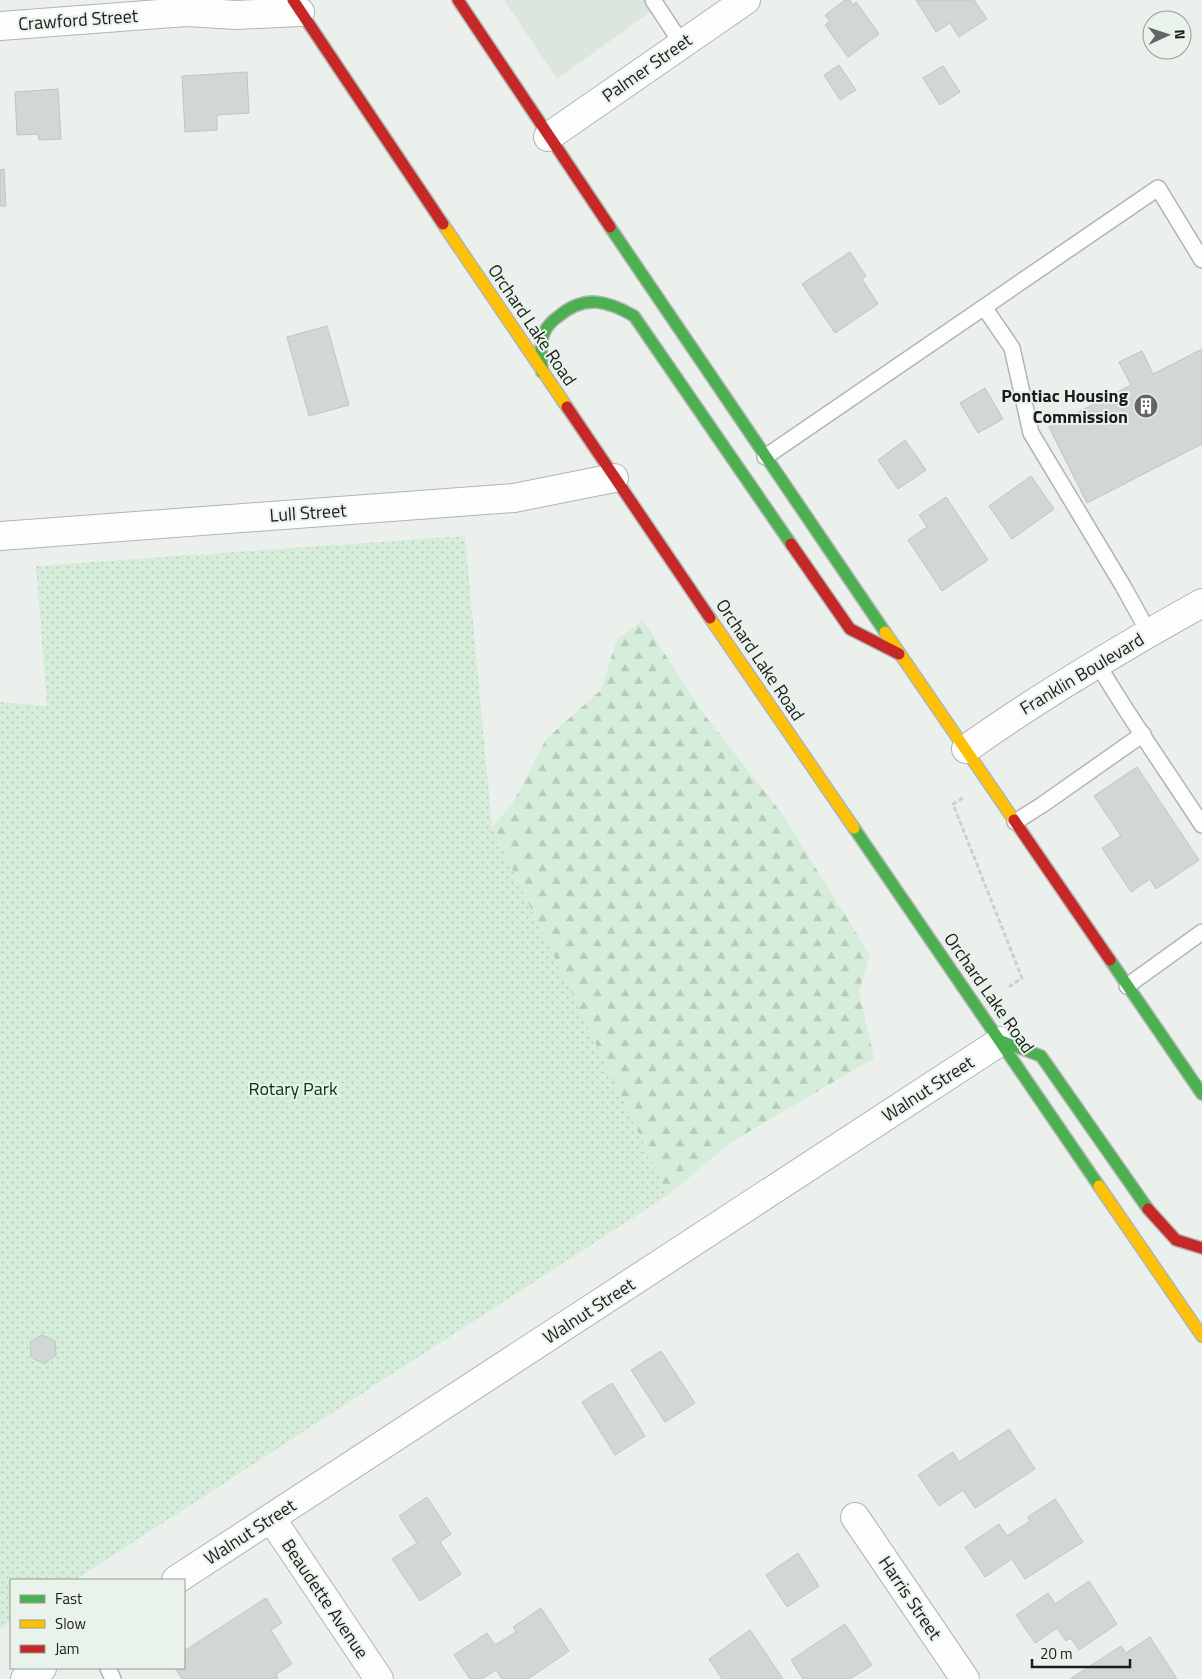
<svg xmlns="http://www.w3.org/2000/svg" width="1202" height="1679" font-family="'Titillium Web',sans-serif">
<defs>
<pattern id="forest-firs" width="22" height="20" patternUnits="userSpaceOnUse" patternTransform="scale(1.25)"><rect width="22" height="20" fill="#d5edda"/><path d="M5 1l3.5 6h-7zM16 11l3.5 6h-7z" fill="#b6cbba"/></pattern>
<pattern id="park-dots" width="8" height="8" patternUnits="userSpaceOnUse" patternTransform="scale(1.25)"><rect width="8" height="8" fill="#d5edda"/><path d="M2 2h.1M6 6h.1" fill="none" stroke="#b6cbba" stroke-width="1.8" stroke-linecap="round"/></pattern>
</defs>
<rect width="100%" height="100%" fill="#ebf0ec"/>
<polygon fill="#dbe7de" points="504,0 667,0 557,79"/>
<polygon fill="url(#forest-firs)" points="643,620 703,713 782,814 870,955 859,992 874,1058 733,1141 668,1195 492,827 511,806 546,739 601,690 617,639"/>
<polygon fill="url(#park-dots)" points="465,536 492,827 668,1195 75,1580 11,1580 11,1622 0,1629 0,702 47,706 36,566"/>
<g fill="#d2d6d4" stroke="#c1c5c2">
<polygon points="845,0 850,0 853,5 856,2 879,34 848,57 825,25 830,21 825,15"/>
<polygon points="916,0 974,0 987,19 959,37 950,23 936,32"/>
<polygon points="839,65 856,90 840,100 824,75"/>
<polygon points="943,66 960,92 940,105 923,78"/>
<polygon points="247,72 249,113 217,115 217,130 185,132 182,76"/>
<polygon points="58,89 61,139 39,140 38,134 17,135 15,92"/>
<polygon points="4,169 6,206 0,206 0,170"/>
<polygon points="850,252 866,276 862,279 878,304 835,333 802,284"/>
<polygon points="327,326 349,405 309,416 287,337"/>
<polygon points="1202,349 1202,444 1087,503 1049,427 1131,385 1119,362 1142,351 1153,374"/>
<polygon points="985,388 1003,419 978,433 960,403"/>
<polygon points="905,440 926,470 898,489 878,460"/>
<polygon points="1031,476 1054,509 1012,539 989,506"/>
<polygon points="946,497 988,560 942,591 908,540 927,527 919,515"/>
<polygon points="1137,767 1199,860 1156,889 1150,879 1131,892 1102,848 1121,836 1094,796"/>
<polygon points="42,1335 55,1341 56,1355 44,1364 31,1357 30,1342"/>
<polygon points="661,1351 695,1403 665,1422 631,1370"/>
<polygon points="612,1383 645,1436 615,1455 582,1402"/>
<polygon points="1009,1429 1035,1469 975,1508 963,1490 939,1506 918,1475 953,1452 959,1462"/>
<polygon points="427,1497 451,1534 440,1542 461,1574 420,1601 392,1559 417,1543 399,1516"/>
<polygon points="1055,1499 1083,1542 1025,1579 1012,1559 985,1577 965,1547 999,1524 1007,1536 1030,1521 1028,1517"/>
<polygon points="798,1553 819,1586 787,1607 766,1575"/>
<polygon points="1089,1581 1117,1624 1079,1650 1071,1638 1066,1641 1057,1628 1035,1643 1016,1615 1048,1593 1055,1604"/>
<polygon points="266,1598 282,1623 271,1630 292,1664 276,1674 278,1679 182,1679 175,1668 184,1668 184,1651"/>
<polygon points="541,1608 569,1651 528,1679 502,1679 496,1670 482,1679 470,1679 454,1655 487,1633 495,1645 516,1632 513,1627"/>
<polygon points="845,1624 872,1665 850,1679 803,1679 791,1660"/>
<polygon points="750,1630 783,1679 722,1679 709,1659"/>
<polygon points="1150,1637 1177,1679 1070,1679 1121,1646 1126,1653"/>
</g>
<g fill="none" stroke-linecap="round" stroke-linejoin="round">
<defs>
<g id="lane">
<polyline points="653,0 682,44"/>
<polyline points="984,307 1012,348 1031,433 1123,586 1149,633"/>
<polyline points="765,457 1158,188 1202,260"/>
<path d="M1097,663C1130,719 1167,771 1202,825"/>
<polyline points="1015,822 1042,805 1143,734"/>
<polyline points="1127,986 1202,932"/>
<polyline points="108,1668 113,1679"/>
</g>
<g id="street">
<polyline points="0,26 186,12 237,15 300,12"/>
<polyline points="548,137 746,0"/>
<polyline points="0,536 514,498 614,478"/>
<path d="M966,749C1042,695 1121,648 1202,603"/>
<polyline points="855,1517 965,1679"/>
<polyline points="271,1518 379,1679"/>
<polyline points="176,1580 1001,1041"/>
<polyline points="25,1679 42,1668"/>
</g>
<g id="fast">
<polyline points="610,227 885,632"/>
<path d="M542,372C542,360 539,345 544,333C547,326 553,320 559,316C585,294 608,301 634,316L791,544"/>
<polyline points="854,828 1099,1186"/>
<polyline points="1110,960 1202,1094"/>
<polyline points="1001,1041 1041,1056 1148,1209"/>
</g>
<g id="slow">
<polyline points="443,224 567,407"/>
<polyline points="710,618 854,828"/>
<polyline points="885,632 1014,820"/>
<polyline points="1099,1186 1202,1336"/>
</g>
<g id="jam">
<polyline points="293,0 443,224"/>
<polyline points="458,0 610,227"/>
<polyline points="567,407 710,618"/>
<polyline points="791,544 850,629 899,654"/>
<polyline points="1014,820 1110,960"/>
<polyline points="1148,1209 1176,1240 1202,1248"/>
</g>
</defs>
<use href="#lane" stroke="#b1b5b2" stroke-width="18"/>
<use href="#street" stroke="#b1b5b2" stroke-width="30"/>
<use href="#fast" stroke="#b1b5b2" stroke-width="14"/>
<use href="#slow" stroke="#b1b5b2" stroke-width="14"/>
<use href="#jam" stroke="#b1b5b2" stroke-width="14"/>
<polyline stroke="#cdd0ce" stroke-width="3" stroke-dasharray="5 2.5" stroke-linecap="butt" points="963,798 953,804 1022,978 1009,987"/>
<use href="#lane" stroke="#fcfdfc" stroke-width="15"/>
<use href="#street" stroke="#fcfdfc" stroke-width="28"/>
<use href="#fast" stroke="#4caf50" stroke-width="11"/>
<use href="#slow" stroke="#ffc107" stroke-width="11"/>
<use href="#jam" stroke="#c62828" stroke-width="11"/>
</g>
<defs>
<symbol id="building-disc" viewBox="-11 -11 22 22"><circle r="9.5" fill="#626664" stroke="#e9f2eb"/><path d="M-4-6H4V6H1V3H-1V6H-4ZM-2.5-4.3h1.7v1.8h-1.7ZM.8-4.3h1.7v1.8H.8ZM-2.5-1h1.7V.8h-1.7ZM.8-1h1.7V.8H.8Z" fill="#fff"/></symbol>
</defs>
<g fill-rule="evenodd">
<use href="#building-disc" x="1132" y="392" width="28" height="28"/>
</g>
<g text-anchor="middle" stroke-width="4" stroke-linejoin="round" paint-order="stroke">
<g font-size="18" fill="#191c1a" stroke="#e9f2eb">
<text transform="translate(78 20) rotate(-4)" y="6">Crawford Street</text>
<text transform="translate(647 68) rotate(-35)" y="6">Palmer Street</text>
<text transform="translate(532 325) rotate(56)" y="6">Orchard Lake Road</text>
<text transform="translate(308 513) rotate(-4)" y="6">Lull Street</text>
<text transform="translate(760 660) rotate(56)" y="6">Orchard Lake Road</text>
<text transform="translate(1082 674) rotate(-31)" y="6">Franklin Boulevard</text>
<text transform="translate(989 993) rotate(55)" y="6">Orchard Lake Road</text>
<text transform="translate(928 1089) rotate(-33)" y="6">Walnut Street</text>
<text transform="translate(589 1311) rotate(-33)" y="6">Walnut Street</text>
<text transform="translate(250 1532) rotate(-33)" y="6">Walnut Street</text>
<text transform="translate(910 1598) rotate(56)" y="6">Harris Street</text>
<text transform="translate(325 1599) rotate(56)" y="6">Beaudette Avenue</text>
</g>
<g font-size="18" font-weight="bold" fill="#191c1a" stroke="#e9f2eb" text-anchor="end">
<text x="1128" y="402">Pontiac Housing<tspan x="1128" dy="21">Commission</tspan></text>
</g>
<g font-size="18" fill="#013517" stroke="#e9f2eb">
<text x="293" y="1095">Rotary Park</text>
</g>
</g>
<rect x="10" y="1579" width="175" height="90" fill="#e9f2eb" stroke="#969c97"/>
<rect x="20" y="1595" width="25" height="8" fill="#4caf50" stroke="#969c97"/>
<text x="55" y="1604" font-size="15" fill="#191c1a">Fast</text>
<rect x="20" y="1620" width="25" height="8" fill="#ffc107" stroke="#969c97"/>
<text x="55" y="1629" font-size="15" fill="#191c1a">Slow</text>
<rect x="20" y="1645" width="25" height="8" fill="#c62828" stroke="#969c97"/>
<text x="55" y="1654" font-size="15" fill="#191c1a">Jam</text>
<g transform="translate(1167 35) rotate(87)"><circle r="24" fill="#e9f2eb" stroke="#969c97"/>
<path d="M0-4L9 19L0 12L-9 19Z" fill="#626664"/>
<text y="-8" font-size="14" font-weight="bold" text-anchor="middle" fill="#191c1a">N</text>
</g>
<path d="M1032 1659v8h98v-8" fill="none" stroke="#191c1a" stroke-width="2.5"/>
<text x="1040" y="1659" font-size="15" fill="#191c1a" stroke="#e9f2eb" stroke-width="4" paint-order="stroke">20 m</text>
</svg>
